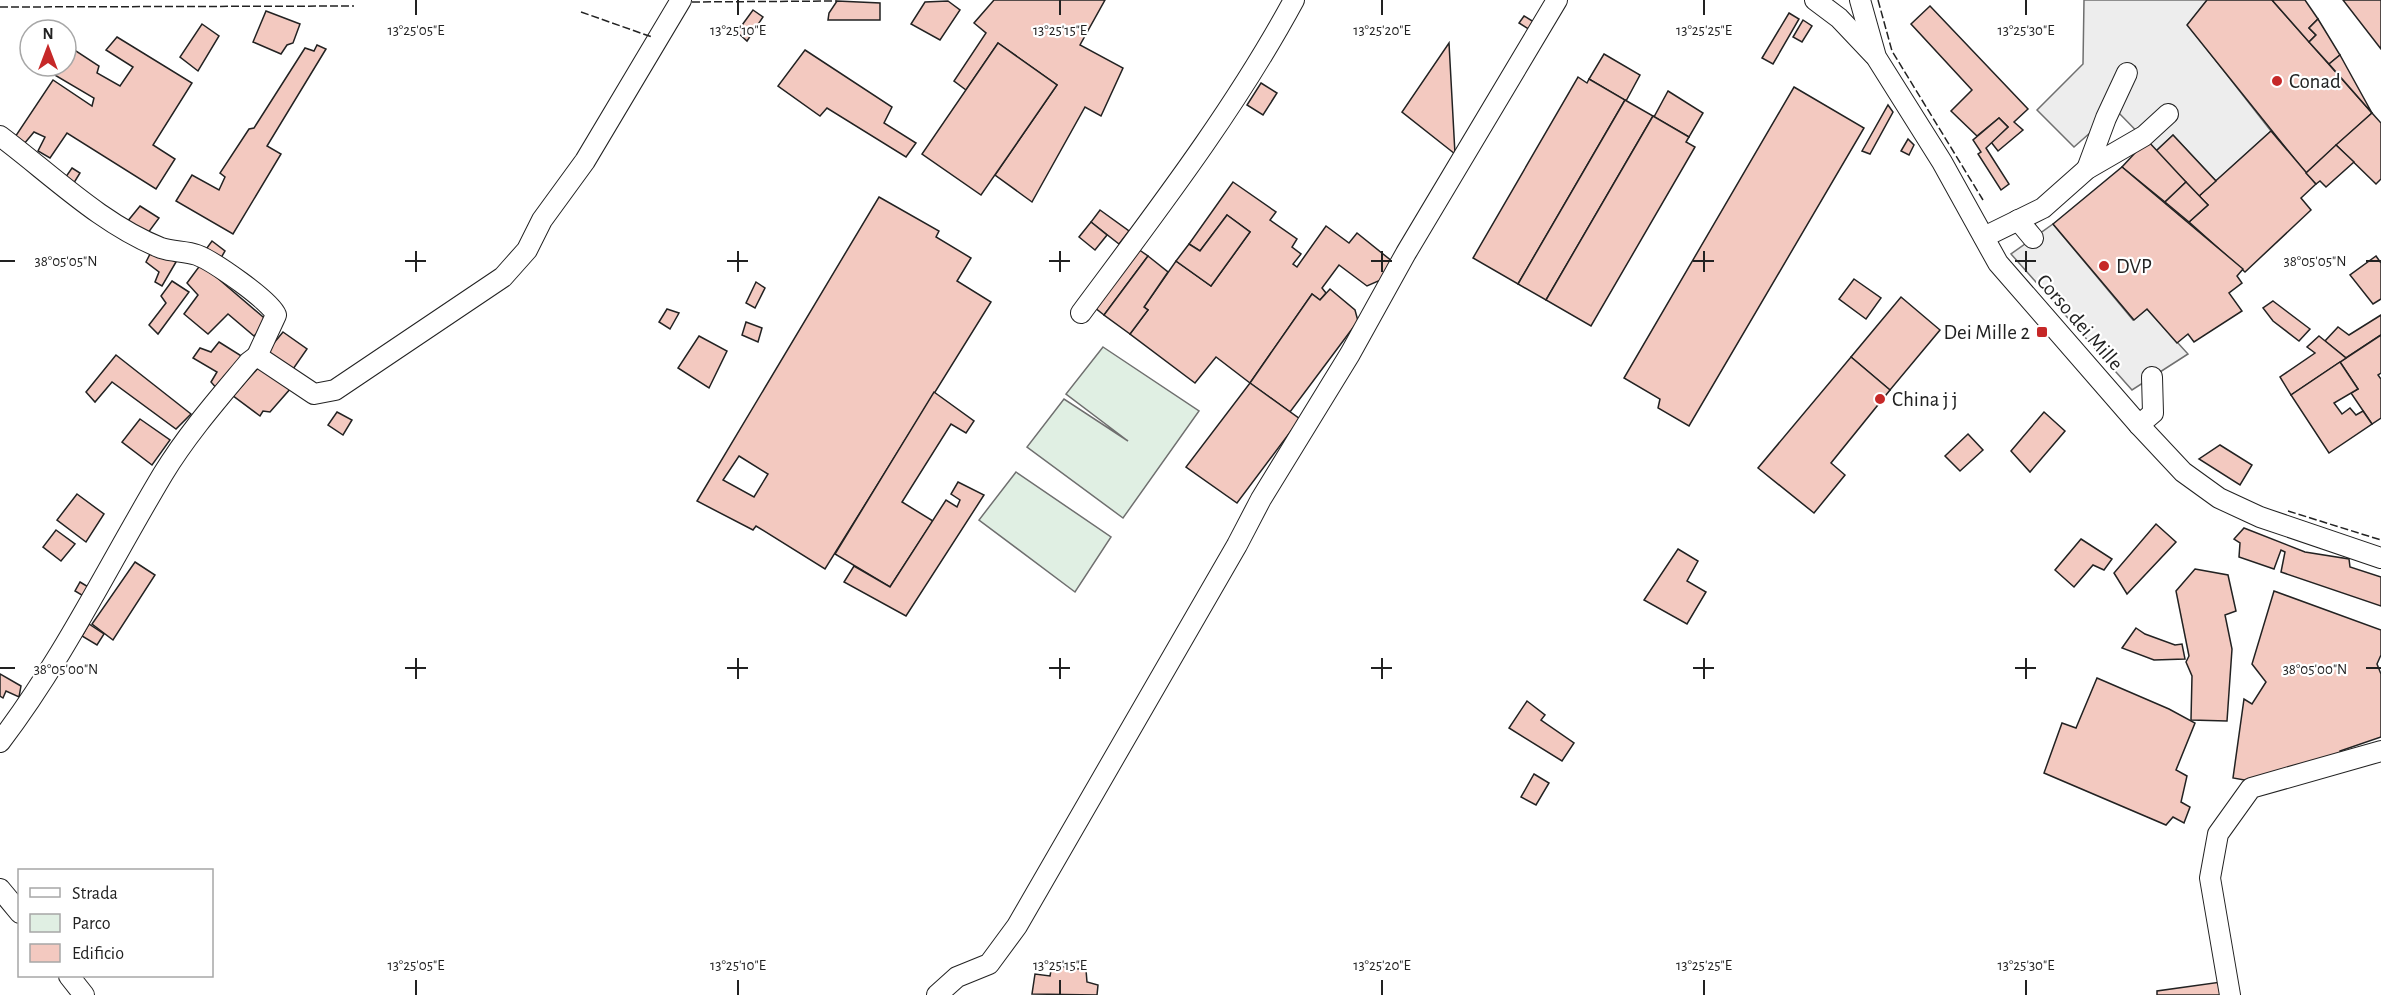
<svg xmlns="http://www.w3.org/2000/svg" width="2381" height="995" font-family="'Alegreya Sans',sans-serif">
<rect width="100%" height="100%" fill="#fff"/>
<g fill="#e0efe3" stroke="#6f6f6f" stroke-width="1.5">
<polygon points="1103,347 1199,411 1123,518 1027,447 1064,399 1128,441 1066,394"/>
<polygon points="1016,472 1111,537 1075,592 979,520"/>
</g>
<g fill="#ededed" stroke="#6f6f6f" stroke-width="1.5">
<polygon points="2084,0 2207,0 2188,25 2271,131 2216,181 2173,135 2156,151 2116,110 2074,147 2037,110 2083,64"/>
<polygon points="2053,224 2133,320 2147,309 2188,354 2132,390 2011,254"/>
</g>
<g fill="#f3c9c0" stroke="#222" stroke-width="1.5" fill-rule="evenodd">
<polygon points="994,0 1105,0 1080,45 1123,68 1101,116 1085,107 1032,202 995,175 1057,85 998,43 966,90 954,81 986,33 974,23"/>
<polygon points="2207,0 2272,0 2372,113 2306,173 2187,25"/>
<polygon points="2272,0 2305,0 2318,19 2309,28 2316,35 2309,42"/>
<polygon points="2343,0 2381,0 2381,49"/>
<polygon points="837,1 880,3 880,20 828,20 829,13"/>
<polygon points="948,1 960,10 940,40 911,24 925,2"/>
<polygon points="1930,6 2028,109 2014,122 2023,130 1998,151 1991,142 2008,127 1999,118 1977,136 1951,111 1972,90 1911,24"/>
<polygon points="753,10 763,17 747,41 737,32"/>
<polygon points="266,11 300,24 293,43 287,45 281,54 253,42"/>
<polygon points="1789,13 1799,19 1773,64 1762,58"/>
<polygon points="1524,16 1534,22 1530,30 1519,23"/>
<polygon points="2318,19 2340,55 2329,64 2309,42 2316,35 2309,28"/>
<polygon points="1803,20 1812,26 1802,42 1793,37"/>
<polygon points="202,24 219,36 198,71 180,57"/>
<polygon points="117,37 192,83 153,145 175,159 156,189 67,133 50,158 38,151 45,137 34,132 24,144 15,137 53,80 92,106 94,98 53,74 58,66 66,66 66,53 70,47 99,66 97,73 120,86 133,67 106,50"/>
<polygon points="998,43 1057,85 981,195 922,154"/>
<polygon points="1449,43 1455,154 1402,112"/>
<polygon points="317,45 326,49 267,146 281,154 233,234 176,201 192,175 219,190 225,177 220,173 249,129 254,128 305,48 314,51"/>
<polygon points="805,50 892,107 884,123 916,143 906,157 827,108 820,116 778,86"/>
<polygon points="1604,54 1640,75 1626,101 1589,79"/>
<polygon points="2340,55 2372,113 2329,64"/>
<polygon points="1578,77 1587,83 1589,79 1625,100 1518,284 1473,258"/>
<polygon points="1261,83 1277,93 1263,115 1247,105"/>
<polygon points="1794,87 1864,128 1689,426 1658,408 1660,399 1624,378"/>
<polygon points="1668,91 1703,113 1689,137 1654,117"/>
<polygon points="1625,100 1653,116 1546,300 1518,284"/>
<polygon points="1888,105 1893,112 1870,154 1862,151"/>
<polygon points="2372,113 2381,123 2381,179 2376,184 2336,145"/>
<polygon points="1653,116 1689,137 1686,142 1695,147 1591,326 1546,300"/>
<polygon points="1999,118 2008,127 1986,148 2009,184 2001,190 1978,154 1981,152 1973,140"/>
<polygon points="2271,131 2316,184 2301,198 2311,210 2245,272 2189,222 2208,205 2199,196"/>
<polygon points="2173,135 2216,181 2199,196 2156,151"/>
<polygon points="1908,139 1914,145 1909,155 1901,151"/>
<polygon points="2147,140 2186,182 2165,202 2122,167"/>
<polygon points="2336,145 2354,162 2326,187 2320,181 2316,184 2306,173"/>
<polygon points="2122,167 2243,269 2237,276 2242,283 2229,293 2242,311 2194,342 2188,334 2177,343 2147,309 2134,320 2053,224"/>
<polygon points="72,168 80,173 72,186 63,181"/>
<polygon points="1233,182 1276,212 1270,220 1297,239 1292,247 1301,254 1293,264 1297,267 1326,226 1349,243 1357,233 1393,262 1383,279 1367,286 1339,265 1322,288 1326,293 1320,300 1312,294 1250,383 1216,357 1195,383 1130,334 1148,310 1144,307 1176,261 1211,286 1250,232 1227,215 1200,251 1189,244"/>
<polygon points="2186,182 2208,205 2189,222 2165,202"/>
<path d="M879,197L939,231L936,237L971,258L957,281L991,302L825,569L756,526L753,530L697,501ZM739,456L768,474L754,497L723,480Z"/>
<polygon points="140,206 159,218 145,237 127,222"/>
<polygon points="1100,210 1129,231 1119,244 1091,222"/>
<polygon points="1227,215 1250,232 1211,286 1176,261 1189,244 1200,251"/>
<polygon points="1091,222 1107,235 1095,250 1079,237"/>
<polygon points="212,241 225,251 218,263 204,252"/>
<polygon points="1138,249 1148,256 1104,315 1094,307"/>
<polygon points="152,250 176,262 162,286 155,282 159,272 146,262"/>
<polygon points="1148,256 1168,272 1144,307 1148,310 1130,334 1104,315"/>
<polygon points="2376,256 2381,263 2381,299 2373,304 2350,275"/>
<polygon points="201,264 269,322 254,336 228,314 208,334 184,314 198,295 187,283"/>
<polygon points="1854,279 1881,298 1866,319 1839,299"/>
<polygon points="172,281 189,292 158,334 149,325 166,303 161,296"/>
<polygon points="756,282 765,288 755,308 746,303"/>
<polygon points="1330,289 1355,310 1358,321 1290,412 1250,383 1312,294 1320,300"/>
<polygon points="1901,297 1940,330 1890,390 1851,357"/>
<polygon points="2273,301 2310,329 2299,341 2273,321 2263,308"/>
<polygon points="667,309 679,313 670,329 659,322"/>
<polygon points="2381,315 2381,335 2346,358 2325,341 2338,327 2349,335"/>
<polygon points="746,322 762,328 758,342 742,335"/>
<polygon points="283,332 307,349 291,372 271,360 269,349"/>
<polygon points="2381,335 2381,373 2378,375 2381,379 2381,418 2372,424 2351,393 2358,389 2340,362"/>
<polygon points="699,336 727,351 709,388 678,368"/>
<polygon points="2319,336 2346,358 2291,395 2280,377 2315,353 2307,347"/>
<polygon points="219,342 243,357 219,391 211,382 217,372 193,358 200,348 211,352"/>
<polygon points="116,355 191,414 176,429 112,382 95,402 86,392"/>
<polygon points="1851,357 1890,390 1831,463 1845,475 1814,513 1758,468"/>
<polygon points="2340,362 2358,389 2334,403 2342,414 2350,408 2356,415 2363,411 2372,424 2329,453 2291,395"/>
<polygon points="261,365 291,388 270,412 263,411 260,416 228,392 239,389"/>
<polygon points="1250,383 1300,419 1237,503 1186,467"/>
<polygon points="934,392 974,421 966,433 951,424 902,502 933,521 890,587 835,554"/>
<polygon points="337,412 352,420 343,435 328,425"/>
<polygon points="2044,412 2065,431 2030,472 2011,451"/>
<polygon points="140,419 170,440 152,465 122,442"/>
<polygon points="1968,434 1983,450 1960,471 1945,456"/>
<polygon points="2220,445 2252,465 2240,485 2199,459"/>
<polygon points="958,482 984,495 906,616 844,582 854,566 890,587 946,500 957,507 960,500 951,494"/>
<polygon points="77,494 104,514 86,542 57,520"/>
<polygon points="2156,524 2176,542 2127,594 2114,573"/>
<polygon points="2244,528 2305,552 2349,559 2350,567 2381,577 2381,606 2281,572 2285,552 2281,550 2274,569 2239,557 2240,543 2234,539"/>
<polygon points="56,530 75,544 61,561 43,547"/>
<polygon points="2081,539 2112,559 2104,570 2093,565 2074,587 2055,570"/>
<polygon points="1678,549 1698,561 1687,581 1706,592 1687,624 1644,600"/>
<polygon points="135,562 155,575 113,640 92,624"/>
<polygon points="2195,569 2228,575 2236,611 2225,615 2232,649 2227,721 2191,720 2192,676 2186,662 2189,656 2176,591"/>
<polygon points="80,582 90,588 85,597 75,591"/>
<polygon points="2274,591 2381,630 2381,655 2377,664 2381,674 2381,737 2340,751 2341,757 2250,781 2233,778 2244,699 2252,704 2266,682 2252,664"/>
<polygon points="89,624 104,634 97,645 82,636"/>
<polygon points="2136,628 2145,634 2175,645 2182,644 2185,659 2154,660 2122,648"/>
<polygon points="0,674 21,686 19,697 6,691 3,698 0,696"/>
<polygon points="2097,678 2169,709 2195,723 2176,770 2187,776 2181,802 2190,807 2184,823 2173,817 2166,825 2044,773 2062,723 2076,728"/>
<polygon points="1527,701 1545,715 1541,720 1574,743 1562,761 1509,728"/>
<polygon points="1534,774 1549,783 1536,805 1521,797"/>
<polygon points="1052,965 1086,970 1087,982 1098,985 1097,995 1032,994 1035,974 1050,976"/>
<polygon points="2221,982 2223,995 2157,995 2157,991"/>
</g>
<g fill="none" stroke-linecap="round" stroke-linejoin="round">
<defs>
<g id="minor">
<polyline points="1815,0 1839,18 1874,55"/>
<polyline points="1860,0 1876,57 1942,162 1998,263 2139,425 2183,472 2219,498 2260,517 2381,558"/>
<path d="M0,136C52,175 101,224 161,248C173,252 186,251 197,255C213,261 271,301 276,315L257,356"/>
<polyline points="2087,169 2106,118 2127,73"/>
<polyline points="2018,220 2033,238"/>
<polyline points="1984,237 2043,208 2087,169 2144,136 2168,114"/>
<path d="M1081,313C1156,212 1234,111 1294,0"/>
<polyline points="2139,425 2153,413 2152,377"/>
<path d="M0,742C64,658 109,564 163,474C188,433 219,398 249,362L257,356L314,394L335,390L503,277L527,250L542,220L585,161L681,0"/>
<polyline points="0,889 20,913"/>
<polyline points="69,976 84,995"/>
<polyline points="937,995 957,977 989,964 1017,926 1237,545 1261,499 1350,354 1406,253 1557,0"/>
<polyline points="2230,995 2210,878 2218,834 2251,788 2381,751"/>
</g>
</defs>
<use href="#minor" stroke="#222" stroke-width="22"/>
<use href="#minor" stroke="#fff" stroke-width="20"/>
<g stroke="#222" stroke-width="1.5" stroke-dasharray="8 3" stroke-linecap="butt">
<polyline points="1878,0 1892,51 1983,200"/>
<polyline points="692,2 837,1"/>
<polyline points="0,7 354,6"/>
<polyline points="581,12 652,37"/>
<polyline points="2288,511 2381,540"/>
</g>
</g>
<path fill="none" stroke="#222" stroke-width="2" d="M416,0V15M738,0V15M1060,0V15M1382,0V15M1704,0V15M2026,0V15M416,251V272M738,251V272M1060,251V272M1382,251V272M1704,251V272M2026,251V272M0,261H15M405,261H426M727,261H748M1049,261H1070M1371,261H1392M1693,261H1714M2015,261H2036M2366,261H2381M416,658V679M738,658V679M1060,658V679M1382,658V679M1704,658V679M2026,658V679M0,668H15M405,668H426M727,668H748M1049,668H1070M1371,668H1392M1693,668H1714M2015,668H2036M2366,668H2381M416,980V995M738,980V995M1060,980V995M1382,980V995M1704,980V995M2026,980V995"/>
<g fill="#c62828" stroke="#fff" stroke-width="2">
<circle cx="2277" cy="81" r="6"/>
<circle cx="2104" cy="266" r="6"/>
<rect x="2036" y="326" width="12" height="12" rx="3"/>
<circle cx="1880" cy="399" r="6"/>
</g>
<g text-anchor="middle" stroke-width="4.5" stroke-linejoin="round" paint-order="stroke">
<g font-size="21" fill="#222" stroke="#fff" text-anchor="start">
<text x="2289" y="88">Conad</text>
<text x="2116" y="273">DVP</text>
<text x="2030" y="339" text-anchor="end">Dei Mille 2</text>
<text x="1892" y="406">China j j</text>
</g>
<g font-size="21" fill="#222" stroke="#fff">
<text transform="translate(2080 322) rotate(49)" y="7">Corso dei Mille</text>
</g>
</g>
<g font-size="15" text-anchor="middle" fill="#222" stroke="#fff" stroke-width="4.5" stroke-linejoin="round" paint-order="stroke">
<text x="416" y="35">13°25'05"E</text>
<text x="738" y="35">13°25'10"E</text>
<text x="1060" y="35">13°25'15"E</text>
<text x="1382" y="35">13°25'20"E</text>
<text x="1704" y="35">13°25'25"E</text>
<text x="2026" y="35">13°25'30"E</text>
<text x="66" y="266">38°05'05"N</text>
<text x="2315" y="266">38°05'05"N</text>
<text x="66" y="674">38°05'00"N</text>
<text x="2315" y="674">38°05'00"N</text>
<text x="416" y="970">13°25'05"E</text>
<text x="738" y="970">13°25'10"E</text>
<text x="1060" y="970">13°25'15"E</text>
<text x="1382" y="970">13°25'20"E</text>
<text x="1704" y="970">13°25'25"E</text>
<text x="2026" y="970">13°25'30"E</text>
</g>
<rect x="18" y="869" width="195" height="108" fill="#ffffff" stroke="#a7a7a7" stroke-width="1.5"/>
<rect x="30" y="888" width="30" height="9" fill="#ffffff" stroke="#a7a7a7" stroke-width="1.5"/>
<text x="72" y="899" font-size="18" fill="#222222">Strada</text>
<rect x="30" y="914" width="30" height="18" fill="#e0efe3" stroke="#a7a7a7" stroke-width="1.5"/>
<text x="72" y="929" font-size="18" fill="#222222">Parco</text>
<rect x="30" y="944" width="30" height="18" fill="#f3c9c0" stroke="#a7a7a7" stroke-width="1.5"/>
<text x="72" y="959" font-size="18" fill="#222222">Edificio</text>
<g transform="translate(48 48)"><circle r="28" fill="#ffffff" stroke="#a7a7a7" stroke-width="1.5"/>
<path d="M0-4.5L10 22L0 15L-10 22Z" fill="#c62828"/>
<text y="-9" font-size="16" font-weight="bold" text-anchor="middle" fill="#222222">N</text>
</g>
</svg>
